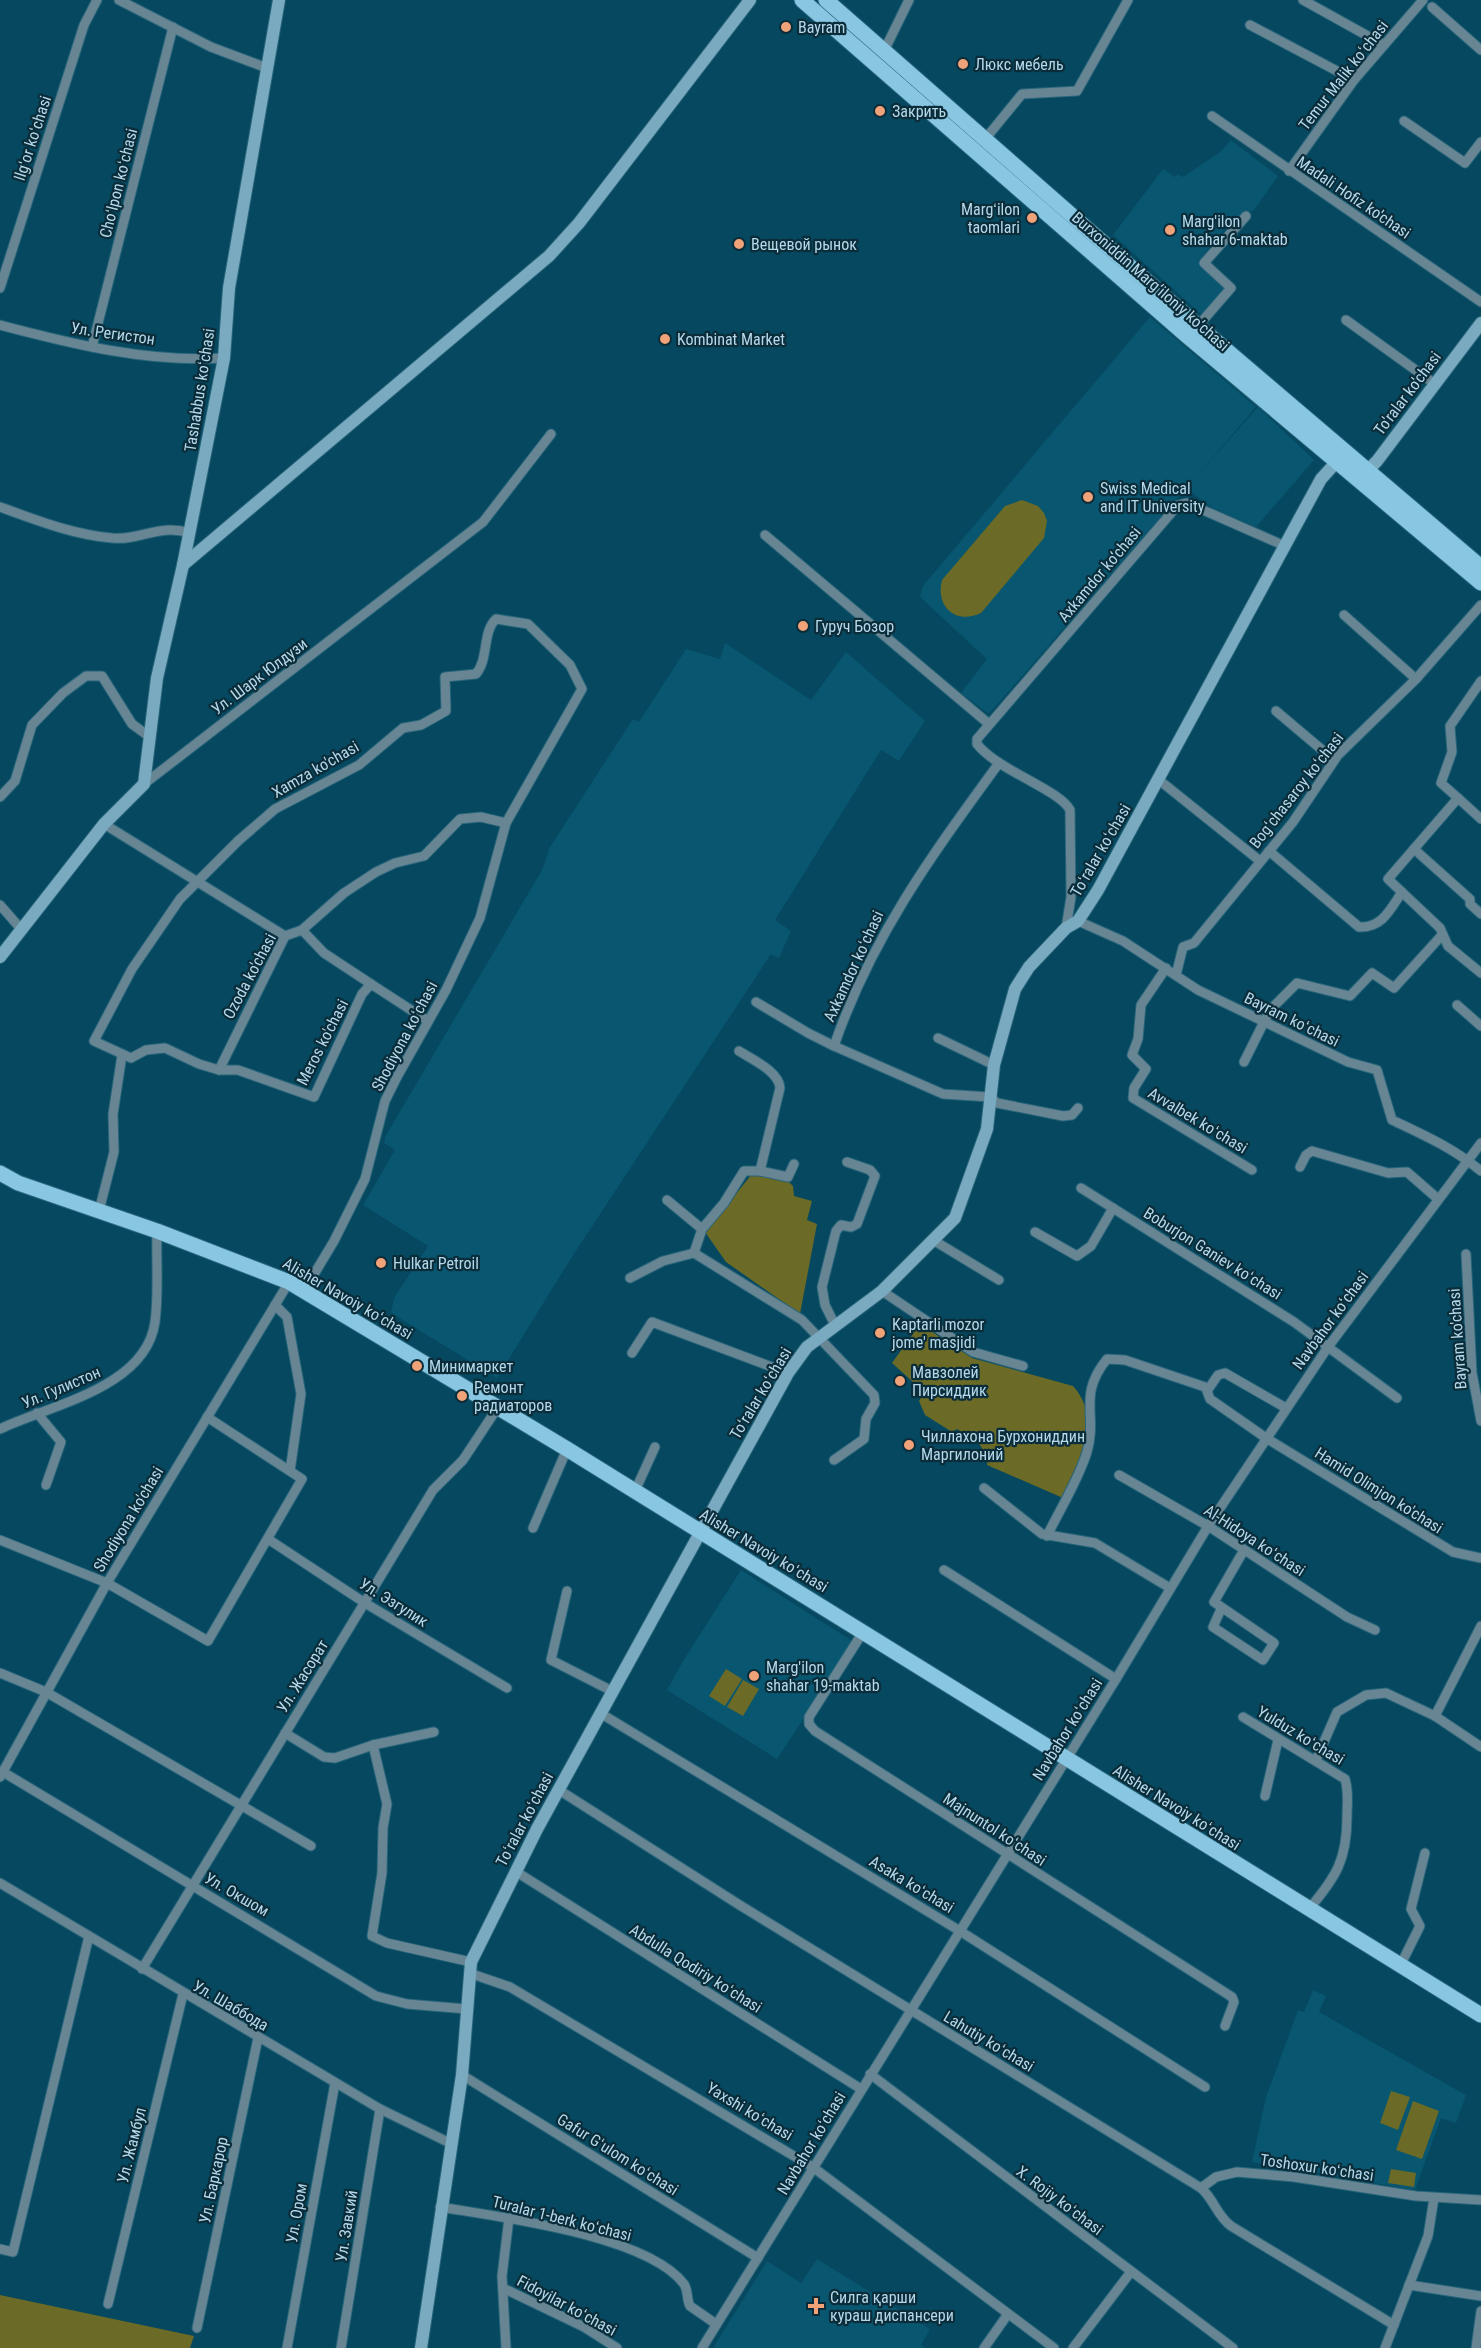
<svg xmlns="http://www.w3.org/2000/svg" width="1481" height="2348" font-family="'Roboto Condensed',sans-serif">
<rect width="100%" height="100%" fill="#05485f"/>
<g fill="#095670">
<polygon points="1231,140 1278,176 1254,210 1229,224 1198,261 1227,288 1202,315 1113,235 1163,169 1175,177 1178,174 1183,177 1220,152"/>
<polygon points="1150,317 1256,407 1196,477 1258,407 1314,460 1256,527 1211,507 1186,488 989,714 961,693 987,659 920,597 923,586"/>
<polygon points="725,643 811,700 846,652 925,721 899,761 881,750 775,920 791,931 779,958 771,954 570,1260 497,1378 391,1313 394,1298 428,1246 363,1205 395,1150 384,1143 385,1137 542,870 550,847 633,719 639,722 686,649 720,659"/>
<polygon points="741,1570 854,1642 777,1759 667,1690 683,1661"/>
<polygon points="1313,1990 1326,1996 1319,2012 1466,2095 1456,2123 1441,2118 1415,2190 1252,2162 1266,2097 1298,2010 1304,2012"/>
<polygon points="817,2259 930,2329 921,2345 926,2348 713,2348 767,2261 801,2283"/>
</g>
<g fill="#6b6a26">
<path d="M1022,500L1038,506L1044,513L1047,521L1044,538L981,613C956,625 935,607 942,580L1005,506Z"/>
<polygon points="752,1174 786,1179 793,1186 794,1196 812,1201 807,1220 817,1224 800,1314 726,1262 705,1232"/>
<path d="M920,1324L972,1358L1073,1386C1103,1418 1079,1465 1063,1498L987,1465L988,1458L980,1445L957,1429L952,1432L925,1415L919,1401L924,1392L892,1363Z"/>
<polygon points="726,1669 742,1679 725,1706 709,1696"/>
<polygon points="743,1680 759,1689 743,1716 727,1707"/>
<polygon points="1391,2091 1410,2097 1398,2130 1380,2123"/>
<polygon points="1413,2101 1439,2111 1422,2159 1396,2150"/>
<polygon points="1391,2169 1416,2173 1414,2187 1388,2183"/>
<polygon points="0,2295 194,2336 190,2348 0,2348"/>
</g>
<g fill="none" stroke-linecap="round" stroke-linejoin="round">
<defs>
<g id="street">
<polyline points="119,0 211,47 267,68"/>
<polyline points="1303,0 1384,45"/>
<polyline points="1432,7 1481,50"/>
<polyline points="1250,25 1354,80"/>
<polyline points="884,51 909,0"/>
<polyline points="1212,116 1481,302"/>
<polyline points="1404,121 1465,163 1481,142"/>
<polyline points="986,138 1022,94 1077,91 1128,0"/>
<polyline points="1289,171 1354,80 1423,0"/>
<polyline points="0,288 84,25 97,0"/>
<polyline points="1346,320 1435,384"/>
<path d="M0,325C72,344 149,363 224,358"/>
<polyline points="1198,326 1231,288 1204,263 1246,216"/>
<polyline points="92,347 173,27"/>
<path d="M0,507C36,520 74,535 112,538C140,541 159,523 190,533"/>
<polyline points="765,535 989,724"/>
<polyline points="1344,615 1416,679"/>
<polyline points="1276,711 1334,760"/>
<path d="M999,763C932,855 872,936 834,1046L943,1094L990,1097L997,1103L1063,1116L1072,1115L1078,1108"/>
<polyline points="1159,780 1260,861"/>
<polyline points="144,784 483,522 551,434"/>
<polyline points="0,797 15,781 32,725 63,693 86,676 102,676 132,724 150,737"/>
<polyline points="1458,798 1441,783 1452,752 1450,726 1481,681"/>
<polyline points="1481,819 1458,798 1388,879 1440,928 1448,946 1481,973"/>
<polyline points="104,824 285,936"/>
<polyline points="1414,849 1470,899 1470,904 1481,914"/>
<path d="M1269,851L1359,927C1382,928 1390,910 1402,892"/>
<polyline points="0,905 21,929"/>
<path d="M1078,921L1123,941L1198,990L1348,1062L1377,1070L1392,1120C1424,1135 1453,1148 1481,1171"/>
<path d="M1066,928L1071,897L1070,810C1060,790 997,770 977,744V739L1178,505L1187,503L1285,546"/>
<polyline points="302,930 324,953 371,984"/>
<polyline points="1166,968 1141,1005 1138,1039 1132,1055 1146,1069 1134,1088 1133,1098 1252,1170"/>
<polyline points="1176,975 1183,947 1194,943 1293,822 1338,755 1416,679 1481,605"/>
<polyline points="756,1002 808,1033 834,1046"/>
<polyline points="1457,1005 1481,1026"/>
<polyline points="938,1038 994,1065"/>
<path d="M739,1051C751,1059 779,1071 780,1088L760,1171H744L724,1203L702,1229L694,1253L802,1320L874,1395L875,1403L866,1419L864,1439L834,1460"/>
<polyline points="1244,1062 1270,1010 1297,983 1350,996 1372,973 1394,988 1442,935"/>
<polyline points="219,1070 285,936 302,930 344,893 376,872 395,863 424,856 460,819 481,817 506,823"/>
<polyline points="1300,1167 1306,1155 1312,1151 1388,1173 1407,1172 1438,1199"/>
<polyline points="760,1171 788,1177 794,1164"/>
<polyline points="1081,1188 1294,1322 1397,1398"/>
<polyline points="667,1200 702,1229"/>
<polyline points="99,1211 114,1152 113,1114 122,1055"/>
<polyline points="1035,1232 1077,1256 1091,1246 1113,1208"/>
<polyline points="933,1240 999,1280"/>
<polyline points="1466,1254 1472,1373 1481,1421"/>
<polyline points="630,1278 663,1261 694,1253"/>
<path d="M304,1291L334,1241L365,1179L385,1101L397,1077L446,990L480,918L506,823L582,689L570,665L528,624L496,619C482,632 489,659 476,674L445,677L446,711L421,725L403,728L359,765L275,809L238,841L180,899L132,969L94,1041L131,1058L146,1050L165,1048L199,1064L219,1070H238L314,1097L362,994L371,984L428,1021"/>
<polyline points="882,1291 973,1352 1023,1366"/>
<polyline points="275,1305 287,1317 301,1394 290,1471"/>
<polyline points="835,1325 825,1305 822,1287 836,1231 841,1225 851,1227 857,1224 875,1176 870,1170 847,1162"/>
<polyline points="632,1353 652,1322 788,1373"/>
<polyline points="1286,1408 1225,1373 1218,1375 1207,1391 1210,1399 1266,1438 1453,1552 1481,1558"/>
<polyline points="37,1413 61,1442 46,1485"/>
<path d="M0,1429C50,1405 146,1388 155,1322C159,1293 156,1261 157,1231"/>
<polyline points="1119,1475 1208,1526 1347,1617 1375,1630"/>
<polyline points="984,1488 1042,1534 1095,1543 1170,1588"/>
<polyline points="635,1491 655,1447"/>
<polyline points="533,1528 567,1449"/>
<path d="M1047,1536C1060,1509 1078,1481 1087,1452C1098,1414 1077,1396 1107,1359L1125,1360L1208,1388"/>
<polyline points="268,1539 365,1603 507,1688"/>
<polyline points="0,1540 107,1583 208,1641 302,1479 207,1417"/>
<polyline points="944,1570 1116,1679"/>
<polyline points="567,1591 551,1660 612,1691"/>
<polyline points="1221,1609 1213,1627 1263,1660 1274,1643 1214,1602 1244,1550"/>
<polyline points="863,1632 809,1717 809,1724 815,1731 1232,1997 1234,2002 1225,2026"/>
<polyline points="0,1673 46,1692 311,1846"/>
<polyline points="600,1713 960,1931 1205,2087"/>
<polyline points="1435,1716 1481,1626"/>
<path d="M1243,1717L1345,1779C1349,1792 1347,1803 1347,1817C1347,1860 1336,1877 1309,1909"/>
<polyline points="285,1733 324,1757 335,1758 373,1745 434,1732"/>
<polyline points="373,1745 387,1804 383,1828 382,1873 372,1936 387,1943 471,1962"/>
<polyline points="1316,1760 1337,1712 1366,1695 1386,1693 1435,1716 1481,1747"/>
<polyline points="3,1772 376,1996 407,2004 467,2009"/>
<polyline points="0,1777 107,1583 289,1282"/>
<path d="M559,1790L738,1904L1201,2188C1214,2199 1217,2216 1231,2226L1394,2325"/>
<polyline points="1265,1796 1278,1740"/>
<polyline points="515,1871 861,2089"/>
<polyline points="0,1883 380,2109 452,2144"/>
<polyline points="1401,1964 1420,1926 1411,1909 1425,1853"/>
<polyline points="142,1969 433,1490 463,1460 498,1407"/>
<polyline points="469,1973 510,1987 814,2168 1054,2348"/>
<polyline points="870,2074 1233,2348"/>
<polyline points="462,2075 758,2258"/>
<polyline points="1201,2188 1216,2177 1237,2172 1294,2177 1416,2196 1481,2200"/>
<path d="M440,2207C499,2217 647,2235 684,2284C689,2292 686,2299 690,2306L716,2324"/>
<polyline points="0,2249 13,2252 89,1936"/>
<polyline points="1409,2285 1481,2296"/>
<polyline points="503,2288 584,2327 617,2348"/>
<polyline points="108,2304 183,1994"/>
<polyline points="197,2328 258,2038"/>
<polyline points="287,2348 335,2083"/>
<polyline points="341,2348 380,2109"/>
<polyline points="506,2348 502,2276 509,2218"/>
<polyline points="702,2348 1116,1679 1210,1523 1328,1347 1481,1143"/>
<polyline points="984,2348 1008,2314"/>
<polyline points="1073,2348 1130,2273"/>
<polyline points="1385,2348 1428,2236 1434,2198"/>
<polyline points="1476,2348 1481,2311"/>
</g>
<g id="secondary">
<polyline points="1362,476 1377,461 1481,323"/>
<polyline points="183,565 549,256 579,223 750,0"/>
<polyline points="0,957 104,824 144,784 157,678 183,565 224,358 229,288 279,0"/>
<polyline points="421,2348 462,2075 471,1962 537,1829 788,1373 807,1347 882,1291 955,1218 987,1129 994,1065 1015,989 1029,967 1066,928 1078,921 1098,890 1321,479 1341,457"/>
</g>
<g id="primary">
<polyline points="802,0 1186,335 1481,583"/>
<polyline points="826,0 1198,326 1481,567"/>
<polyline points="0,1173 18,1183 157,1231 289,1282 567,1449 1481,2015"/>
</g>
</defs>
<use href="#street" stroke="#28657b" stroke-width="11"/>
<use href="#secondary" stroke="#28657b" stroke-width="14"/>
<use href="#primary" stroke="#28657b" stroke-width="17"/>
<use href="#street" stroke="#678592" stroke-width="9"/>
<use href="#secondary" stroke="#7aaac0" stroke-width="12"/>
<use href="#primary" stroke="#88c6e2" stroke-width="15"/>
</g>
<g fill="#f0a279" stroke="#0b2c39" stroke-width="2">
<circle cx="786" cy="27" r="6"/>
<circle cx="963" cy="64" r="6"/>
<circle cx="880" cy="111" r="6"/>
<circle cx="1032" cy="218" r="6"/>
<circle cx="1170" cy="230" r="6"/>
<circle cx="739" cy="244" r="6"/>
<circle cx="665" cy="339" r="6"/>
<circle cx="1088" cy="497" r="6"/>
<circle cx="803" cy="626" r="6"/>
<circle cx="381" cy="1263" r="6"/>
<circle cx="880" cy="1333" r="6"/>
<circle cx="417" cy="1366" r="6"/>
<circle cx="900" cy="1381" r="6"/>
<circle cx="462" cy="1396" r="6"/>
<circle cx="909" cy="1445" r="6"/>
<circle cx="754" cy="1676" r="6"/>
<path d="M813 2297h6v6h6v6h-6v6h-6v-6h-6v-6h6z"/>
</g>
<g text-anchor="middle" stroke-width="4.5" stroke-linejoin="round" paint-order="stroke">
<g font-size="16" fill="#b5d9ea" stroke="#0b2c39" text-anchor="start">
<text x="798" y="33">Bayram</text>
<text x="975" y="70">Люкс мебель</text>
<text x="892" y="117">Закрить</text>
<text x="1020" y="215" text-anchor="end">Margʻilon<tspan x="1020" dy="18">taomlari</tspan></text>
<text x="1182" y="227">Marg'ilon<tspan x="1182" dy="18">shahar 6-maktab</tspan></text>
<text x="751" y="250">Вещевой рынок</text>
<text x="677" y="345">Kombinat Market</text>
<text x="1100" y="494">Swiss Medical<tspan x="1100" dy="18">and IT University</tspan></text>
<text x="815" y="632">Гуруч Бозор</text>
<text x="393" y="1269">Hulkar Petroil</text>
<text x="892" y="1330">Kaptarli mozor<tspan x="892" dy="18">jome' masjidi</tspan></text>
<text x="429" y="1372">Минимаркет</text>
<text x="912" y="1378">Мавзолей<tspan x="912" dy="18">Пирсиддик</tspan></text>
<text x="474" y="1393">Ремонт<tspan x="474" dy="18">радиаторов</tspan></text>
<text x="921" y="1442">Чиллахона Бурхониддин<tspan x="921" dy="18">Маргилоний</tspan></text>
<text x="766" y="1673">Marg'ilon<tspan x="766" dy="18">shahar 19-maktab</tspan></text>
<text x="830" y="2303">Силга қарши<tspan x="830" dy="18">кураш диспансери</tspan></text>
</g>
<g font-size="16" fill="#b5d9ea" stroke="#0b2c39">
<text transform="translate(1343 75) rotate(-52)" y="6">Temur Malik koʻchasi</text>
<text transform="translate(32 138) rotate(-72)" y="6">Ilgʻor koʻchasi</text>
<text transform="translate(118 183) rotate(-76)" y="6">Choʻlpon koʻchasi</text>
<text transform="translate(1354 197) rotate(34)" y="6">Madali Hofiz ko'chasi</text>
<text transform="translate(1151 281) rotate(41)" y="6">Burxoniddin Marg’iloniy ko’chasi</text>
<text transform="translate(113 333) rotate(8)" y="6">Ул. Регистон</text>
<text transform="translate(199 390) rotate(-81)" y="6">Tashabbus koʻchasi</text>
<text transform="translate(1407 393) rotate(-53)" y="6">To'ralar ko'chasi</text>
<text transform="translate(1099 574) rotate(-50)" y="6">Axkamdor ko‘chasi</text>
<text transform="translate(259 676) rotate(-37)" y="6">Ул. Шарк Юлдузи</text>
<text transform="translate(315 769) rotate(-30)" y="6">Xamza ko'chasi</text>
<text transform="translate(1296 790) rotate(-52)" y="6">Bogʻchasaroy koʻchasi</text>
<text transform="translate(1100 850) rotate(-60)" y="6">Toʻralar koʻchasi</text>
<text transform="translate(853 966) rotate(-65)" y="6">Axkamdor koʻchasi</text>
<text transform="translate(249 976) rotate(-62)" y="6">Ozoda ko'chasi</text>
<text transform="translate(1292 1019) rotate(26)" y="6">Bayram koʻchasi</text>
<text transform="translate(404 1036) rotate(-62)" y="6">Shodiyona koʻchasi</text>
<text transform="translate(322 1042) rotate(-63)" y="6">Meros ko'chasi</text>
<text transform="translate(1198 1120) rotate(31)" y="6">Avvalbek koʻchasi</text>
<text transform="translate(1213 1253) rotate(32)" y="6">Boburjon Ganiev koʻchasi</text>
<text transform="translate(348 1298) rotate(30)" y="6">Alisher Navoiy koʻchasi</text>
<text transform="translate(1330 1320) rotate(-54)" y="6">Navbahor koʻchasi</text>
<text transform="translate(1457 1339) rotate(-94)" y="6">Bayram ko'chasi</text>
<text transform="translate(61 1387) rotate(-23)" y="6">Ул. Гулистон</text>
<text transform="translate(760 1393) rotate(-59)" y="6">Toʻralar koʻchasi</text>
<text transform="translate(1379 1490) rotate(32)" y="6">Hamid Olimjon ko'chasi</text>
<text transform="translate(128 1519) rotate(-59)" y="6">Shodiyona ko'chasi</text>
<text transform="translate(1255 1540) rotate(33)" y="6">Al-Hidoya koʻchasi</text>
<text transform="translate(764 1550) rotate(31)" y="6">Alisher Navoiy koʻchasi</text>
<text transform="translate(394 1602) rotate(32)" y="6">Ул. Эзгулик</text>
<text transform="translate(302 1676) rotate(-58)" y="6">Ул. Жасорат</text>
<text transform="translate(1067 1729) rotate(-58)" y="6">Navbahor koʻchasi</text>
<text transform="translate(1301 1735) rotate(31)" y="6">Yulduz koʻchasi</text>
<text transform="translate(1177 1807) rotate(32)" y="6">Alisher Navoiy koʻchasi</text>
<text transform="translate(524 1819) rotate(-62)" y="6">Toʻralar koʻchasi</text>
<text transform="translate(995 1829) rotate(33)" y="6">Majnuntol koʻchasi</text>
<text transform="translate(912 1884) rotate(31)" y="6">Asaka koʻchasi</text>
<text transform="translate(237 1894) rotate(30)" y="6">Ул. Окшом</text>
<text transform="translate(696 1968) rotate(32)" y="6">Abdulla Qodiriy koʻchasi</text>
<text transform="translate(231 2005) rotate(30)" y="6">Ул. Шаббода</text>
<text transform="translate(989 2041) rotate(31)" y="6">Lahutiy koʻchasi</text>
<text transform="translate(750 2111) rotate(31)" y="6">Yaxshi koʻchasi</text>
<text transform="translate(811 2143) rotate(-59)" y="6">Navbahor koʻchasi</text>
<text transform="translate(131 2145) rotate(-76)" y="6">Ул. Жамбул</text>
<text transform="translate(618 2154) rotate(32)" y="6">Gafur Gʻulom koʻchasi</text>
<text transform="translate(1317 2167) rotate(8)" y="6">Toshoxur koʻchasi</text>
<text transform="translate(213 2180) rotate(-78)" y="6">Ул. Баркарор</text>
<text transform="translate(1060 2200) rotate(37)" y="6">X. Rojiy koʻchasi</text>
<text transform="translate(296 2213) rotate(-80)" y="6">Ул. Ором</text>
<text transform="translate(562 2218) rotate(14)" y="6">Turalar 1-berk koʻchasi</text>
<text transform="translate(346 2226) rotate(-81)" y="6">Ул. Завкий</text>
<text transform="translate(567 2305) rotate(28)" y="6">Fidoyilar koʻchasi</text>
</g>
</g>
</svg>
